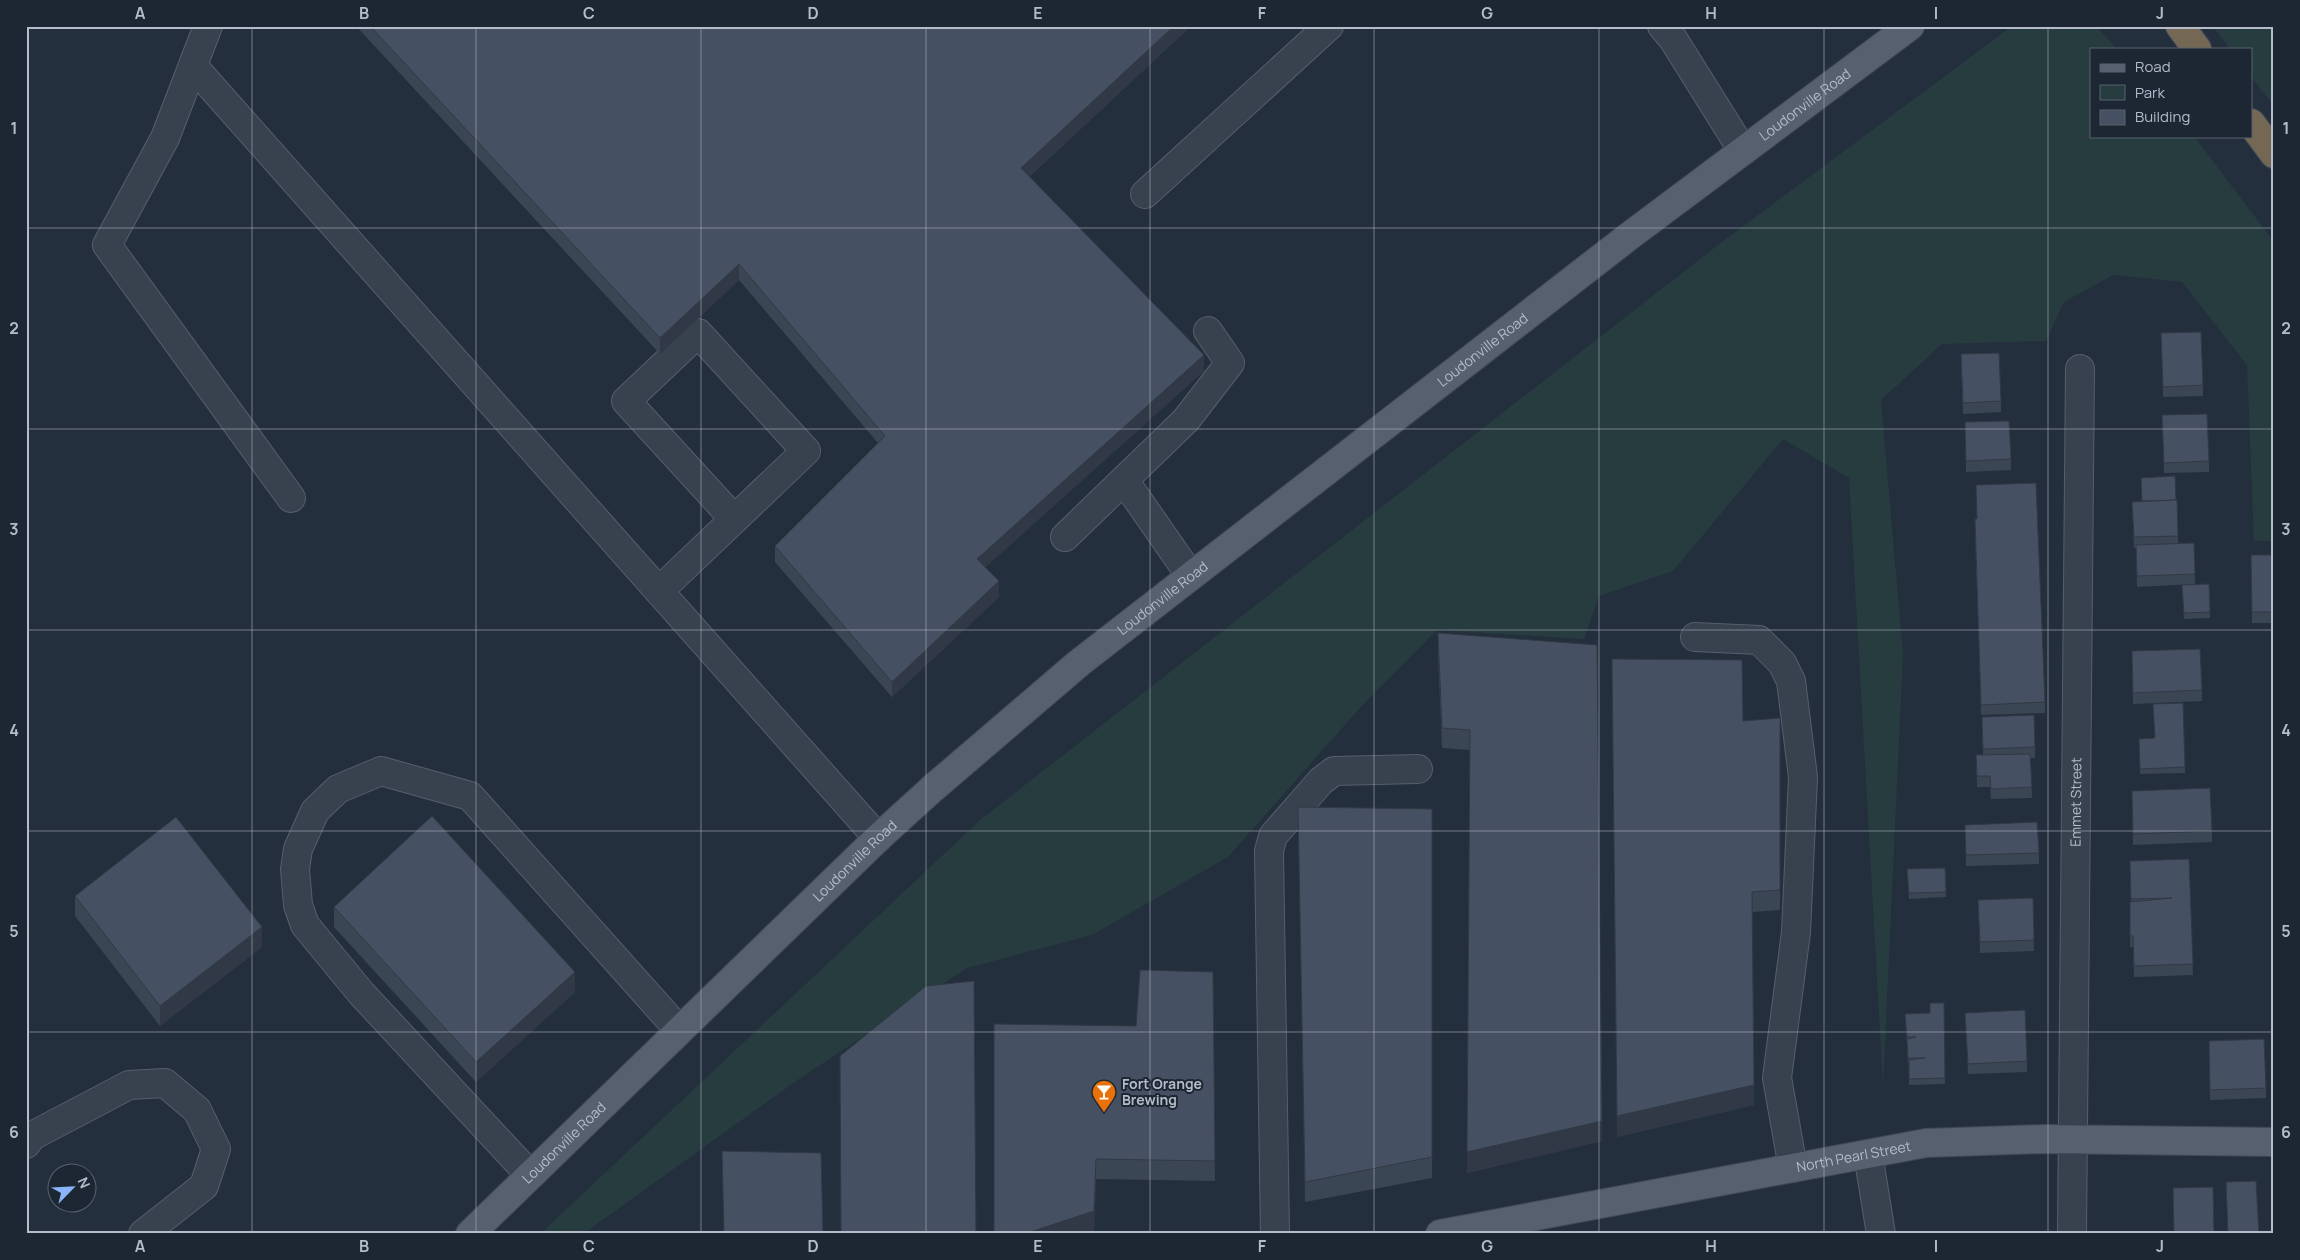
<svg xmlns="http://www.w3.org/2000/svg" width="2300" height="1260" font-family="Manrope,sans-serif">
<rect width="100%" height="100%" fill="#242f3e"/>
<g fill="#263c3f">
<polygon points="2012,26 2096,26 2117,49 2091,49 2091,136 2194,136 2274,242 2274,541 2254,541 2247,365 2182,282 2113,275 2064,302 2046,341 1942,344 1881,400 1903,654 1883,1086 1849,478 1783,439 1673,571 1599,596 1584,639 1437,630 1358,710 1228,857 1092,935 967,968 799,1079 583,1234 540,1234 980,820 1718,245"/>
<polygon points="2213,26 2274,26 2274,106 2251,77 2251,49 2230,49"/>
</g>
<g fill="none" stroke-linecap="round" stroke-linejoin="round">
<defs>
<g id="minor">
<polyline points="208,26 165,138 107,245 291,498"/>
<polyline points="1662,26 1673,39 1743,151"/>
<polyline points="193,66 878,838"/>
<polyline points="1145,194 1329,26"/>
<polyline points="1124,480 1190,575"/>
<polyline points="1065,537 1186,420 1230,363 1208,331"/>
<polyline points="659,591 806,451 698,333 626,401 734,519"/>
<polyline points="1695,637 1759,640 1782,663 1791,681 1803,777 1796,932 1777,1078 1793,1168"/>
<polyline points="26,1144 32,1136 129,1085 165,1083 197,1110 216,1149 204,1186 143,1234"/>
<polyline points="1868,1154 1881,1234"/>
<polyline points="530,1175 361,993 305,925 298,905 295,869 298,849 315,811 338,789 381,771 470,796 679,1030"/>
<polyline points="1275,1234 1269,851 1273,836 1321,781 1334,771 1418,769"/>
<path id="s1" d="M2072,1234L2080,369"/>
</g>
<g id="major">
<path id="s2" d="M470,1234L878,838L933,788L1079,663L1628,237L1910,26"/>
<path id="s3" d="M1440,1234L1926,1143L2044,1139L2274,1142"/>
</g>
<g id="highway">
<polyline points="2180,26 2197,49"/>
<polyline points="2251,123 2274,154"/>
</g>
</defs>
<use href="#minor" stroke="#565f6c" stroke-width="30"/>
<use href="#major" stroke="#414a57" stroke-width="30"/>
<use href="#highway" stroke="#434c59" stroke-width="30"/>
<use href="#minor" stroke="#38414e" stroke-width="28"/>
<use href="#major" stroke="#56606e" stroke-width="28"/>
<use href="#highway" stroke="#746855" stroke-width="28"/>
</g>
<g fill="#3b4654">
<polygon points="356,26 1191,26 1029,177 1204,371 985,567 999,597 892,697 775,562 775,546 878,443 739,280 660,354"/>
<polygon points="2161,333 2203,385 2203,396 2163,397"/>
<polygon points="1961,365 2001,401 2001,412 1963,414"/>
<polygon points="2162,415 2209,461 2209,472 2164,473"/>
<polygon points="1965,422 2011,459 2011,470 1966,472"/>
<polygon points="2132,502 2178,536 2178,543 2194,543 2195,584 2137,587 2136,548 2134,548"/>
<polygon points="1975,530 2045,702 2045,713 1981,715"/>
<polygon points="2251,555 2274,555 2274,623 2252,623"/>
<polygon points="2209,584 2210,618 2184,619 2182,585"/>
<polygon points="1438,633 1602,1141 1467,1173 1470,750 1442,748 1438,653"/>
<polygon points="2132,651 2202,690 2202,701 2133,704"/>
<polygon points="1612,659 1743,721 1780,718 1780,910 1752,912 1754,1105 1617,1137"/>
<polygon points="2183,703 2185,773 2140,774 2139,739 2154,738"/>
<polygon points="1982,717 2035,747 2035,758 2031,758 2032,798 1991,799 1990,787 1977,787 1976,755 1983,755"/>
<polygon points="2132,791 2212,831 2212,842 2133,845"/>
<polygon points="1298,807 1432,809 1432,1178 1305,1202"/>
<polygon points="1965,825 2039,853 2039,864 1966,866"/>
<polygon points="2189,859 2193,975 2134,977 2133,947 2130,947 2130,902 2131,901 2130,861"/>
<polygon points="1945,868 1946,897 1909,899 1907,869"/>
<polygon points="75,896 262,947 160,1026 75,916"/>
<polygon points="2033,898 2034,951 1980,953 1978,900"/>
<polygon points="334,907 575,992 476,1082 334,927"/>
<polygon points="1213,972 1215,1181 1096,1179 1094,1231 1085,1234 994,1234 1136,1026"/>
<polygon points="1944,1003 1945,1084 1909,1085 1909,1063 1908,1063 1905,1014 1930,1013"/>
<polygon points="1965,1013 2027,1061 2027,1072 1968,1074"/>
<polygon points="2209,1052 2266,1088 2266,1098 2210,1100"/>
</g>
<g fill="#303945">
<polygon points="1174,26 1191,26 1021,184 1021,168"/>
<polygon points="739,264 739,280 660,354 660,338"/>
<polygon points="1204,355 1204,371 977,575 977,559"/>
<polygon points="999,581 999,597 892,697 892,682"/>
<polygon points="262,927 262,947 160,1026 160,1006"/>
<polygon points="575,972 575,992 476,1082 476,1062"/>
<polygon points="1754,1085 1754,1105 1617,1137 1617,1116"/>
<polygon points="1602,1121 1602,1141 1467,1173 1467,1152"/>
<polygon points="1096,1159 1096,1179 1094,1231 1085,1234 1024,1234"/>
</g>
<g fill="#455162" stroke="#303945">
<polygon points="370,26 1174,26 1021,168 1204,355 977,559 999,581 892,682 775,546 885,436 739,264 660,338"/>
<polygon points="2201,332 2203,385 2163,387 2161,333"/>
<polygon points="1999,353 2001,401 1963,403 1961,354"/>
<polygon points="2207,414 2209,461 2164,463 2162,415"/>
<polygon points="2009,421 2011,459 1966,461 1965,422"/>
<polygon points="2175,476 2176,500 2142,501 2141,478"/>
<polygon points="2036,483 2045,702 1981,705 1975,519 1977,519 1976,485"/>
<polygon points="2177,500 2178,536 2134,537 2132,502"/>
<polygon points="2194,543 2195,574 2137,576 2136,545"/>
<polygon points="2251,555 2274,555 2274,612 2252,612"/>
<polygon points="2209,584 2210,612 2184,613 2182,585"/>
<polygon points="1438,633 1597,645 1602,1121 1467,1152 1470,730 1442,728"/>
<polygon points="2200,649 2202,690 2133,693 2132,651"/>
<polygon points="1612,659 1742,660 1743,721 1780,718 1780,890 1752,892 1754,1085 1617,1116"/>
<polygon points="2183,703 2185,767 2140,769 2139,739 2155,738 2153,704"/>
<polygon points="2034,715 2035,747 1983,749 1982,717"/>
<polygon points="2030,754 2032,787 1991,789 1990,776 1977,776 1976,755"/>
<polygon points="2210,788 2212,831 2133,834 2132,791"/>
<polygon points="1298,807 1432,809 1432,1157 1305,1182"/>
<polygon points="432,816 575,972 476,1062 334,907"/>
<polygon points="176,817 262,927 160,1006 75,896"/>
<polygon points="2037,822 2039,853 1966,855 1965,825"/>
<polygon points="2189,859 2193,964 2134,966 2133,936 2130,936 2130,902 2172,898 2131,899 2130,861"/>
<polygon points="1945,868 1946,892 1909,893 1907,869"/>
<polygon points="2033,898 2034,940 1980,942 1978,900"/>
<polygon points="1140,970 1213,972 1215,1161 1096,1159 1094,1211 1024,1234 994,1234 994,1024 1136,1026"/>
<polygon points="974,981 976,1234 841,1234 840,1056 926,986"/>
<polygon points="1930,1003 1944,1003 1945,1078 1909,1079 1909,1060 1925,1058 1908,1058 1907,1039 1916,1037 1907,1037 1905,1014 1930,1013"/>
<polygon points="2025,1010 2027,1061 1968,1064 1965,1013"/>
<polygon points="2264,1039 2266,1088 2210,1090 2209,1041"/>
<polygon points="722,1151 821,1153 823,1234 724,1234"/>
<polygon points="2256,1181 2259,1234 2228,1234 2226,1182"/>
<polygon points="2213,1187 2214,1234 2174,1234 2173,1188"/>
</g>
<path fill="none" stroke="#b4bcc9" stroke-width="1" stroke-opacity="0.55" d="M252,26V1234M476,26V1234M701,26V1234M926,26V1234M1150,26V1234M1374,26V1234M1599,26V1234M1824,26V1234M2048,26V1234M26,228H2274M26,429H2274M26,630H2274M26,831H2274M26,1032H2274"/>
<defs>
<symbol id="bar-pin" viewBox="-11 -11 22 30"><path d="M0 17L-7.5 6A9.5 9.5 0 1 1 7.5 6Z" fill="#e8710a" stroke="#1d2633"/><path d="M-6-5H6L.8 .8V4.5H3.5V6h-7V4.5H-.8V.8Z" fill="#fff"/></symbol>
</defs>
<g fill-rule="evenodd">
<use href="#bar-pin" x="1090" y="1078" width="28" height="38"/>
</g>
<g text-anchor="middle" stroke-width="4" stroke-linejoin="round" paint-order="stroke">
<g font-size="14" fill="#b4bcc9" stroke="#1d2633">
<text dy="5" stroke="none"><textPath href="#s2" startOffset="1751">Loudonville Road</textPath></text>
<text dy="5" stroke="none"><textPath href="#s2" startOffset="1346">Loudonville Road</textPath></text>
<text dy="5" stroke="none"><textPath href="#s2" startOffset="941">Loudonville Road</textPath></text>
<text dy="5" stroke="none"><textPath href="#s1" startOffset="432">Emmet Street</textPath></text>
<text dy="5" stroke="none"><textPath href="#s2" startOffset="536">Loudonville Road</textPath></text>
<text dy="5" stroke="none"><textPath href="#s2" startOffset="131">Loudonville Road</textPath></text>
<text dy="5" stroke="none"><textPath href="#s3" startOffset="421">North Pearl Street</textPath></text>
</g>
<g font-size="14" font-weight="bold" fill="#b4bcc9" stroke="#1d2633" text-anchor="start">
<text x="1122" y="1089">Fort Orange<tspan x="1122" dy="16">Brewing</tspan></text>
</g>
</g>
<rect width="2300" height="1260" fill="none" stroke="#1d2633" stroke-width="55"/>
<rect x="2090" y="48" width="162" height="90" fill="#1d2633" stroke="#59626f"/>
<rect x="2100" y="64" width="25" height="8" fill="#56606e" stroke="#59626f"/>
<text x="2135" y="72" font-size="15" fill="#b4bcc9">Road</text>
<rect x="2100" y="85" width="25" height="15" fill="#263c3f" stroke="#59626f"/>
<text x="2135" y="98" font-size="15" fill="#b4bcc9">Park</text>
<rect x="2100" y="110" width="25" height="15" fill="#455162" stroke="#59626f"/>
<text x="2135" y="122" font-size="15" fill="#b4bcc9">Building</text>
<g transform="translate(72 1188) rotate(66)"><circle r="24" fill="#1d2633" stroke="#59626f"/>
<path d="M0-4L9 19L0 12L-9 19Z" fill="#8ab4f8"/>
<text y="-8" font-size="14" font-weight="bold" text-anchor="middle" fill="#b4bcc9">N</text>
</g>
<rect x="28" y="28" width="2244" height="1204" fill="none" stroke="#b4bcc9" stroke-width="2"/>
<g font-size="16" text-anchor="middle" font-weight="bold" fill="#b4bcc9">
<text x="140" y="19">A</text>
<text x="364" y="19">B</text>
<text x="589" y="19">C</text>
<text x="813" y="19">D</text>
<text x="1038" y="19">E</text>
<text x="1262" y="19">F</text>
<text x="1487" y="19">G</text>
<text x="1711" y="19">H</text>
<text x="1936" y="19">I</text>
<text x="2160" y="19">J</text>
<text x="14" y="134">1</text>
<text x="2286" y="134">1</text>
<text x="14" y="334">2</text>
<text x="2286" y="334">2</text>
<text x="14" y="535">3</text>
<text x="2286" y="535">3</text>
<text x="14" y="736">4</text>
<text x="2286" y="736">4</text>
<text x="14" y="937">5</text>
<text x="2286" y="937">5</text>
<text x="14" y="1138">6</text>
<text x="2286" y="1138">6</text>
<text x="140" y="1252">A</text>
<text x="364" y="1252">B</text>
<text x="589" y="1252">C</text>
<text x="813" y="1252">D</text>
<text x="1038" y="1252">E</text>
<text x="1262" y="1252">F</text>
<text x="1487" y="1252">G</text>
<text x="1711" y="1252">H</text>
<text x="1936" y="1252">I</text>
<text x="2160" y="1252">J</text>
</g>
</svg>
